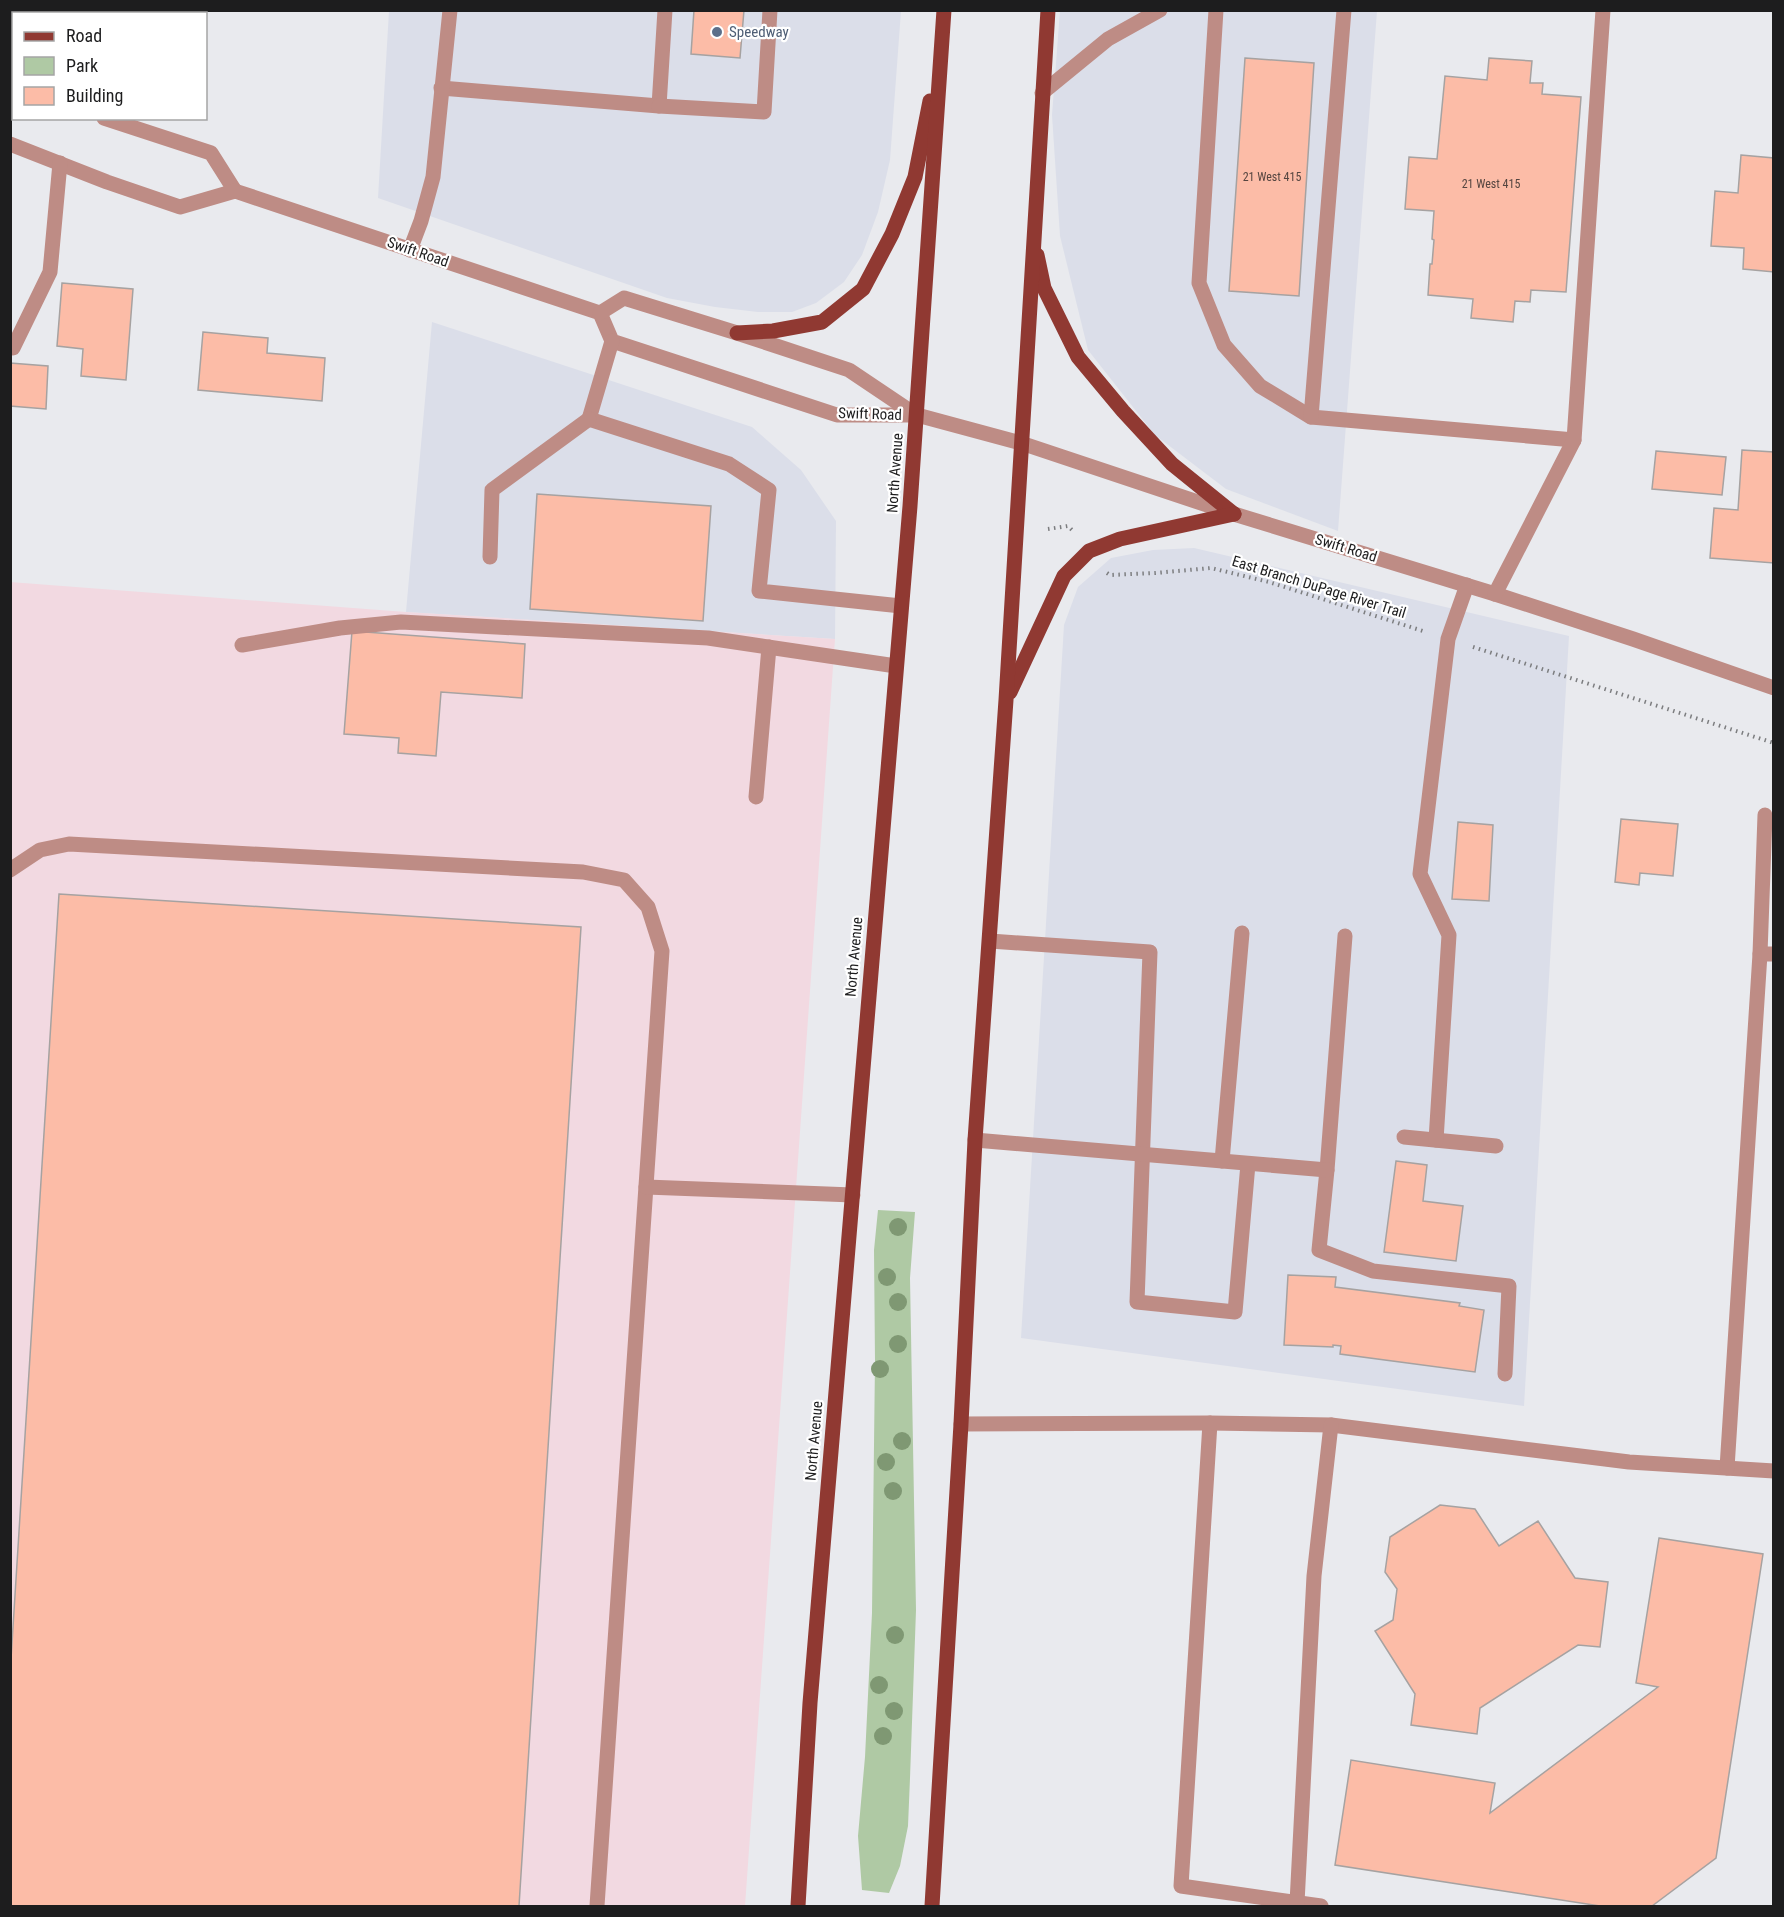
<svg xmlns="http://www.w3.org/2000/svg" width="1784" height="1917" font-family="'Roboto Condensed',sans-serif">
<rect width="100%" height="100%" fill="#e9eaee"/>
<g fill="#dbdee9">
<polygon points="389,11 901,11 890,160 878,212 862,255 844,282 816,303 792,312 758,312 715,307 667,298 378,198"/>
<polygon points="1060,11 1377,11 1338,531 1226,489 1155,435 1088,350 1060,236 1052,115"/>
<polygon points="432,322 752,427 801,470 836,521 835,639 406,612"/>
<polygon points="1194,548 1569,636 1524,1406 1021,1338 1064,625 1078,587 1111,558 1153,550"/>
</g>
<polygon fill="#f2d9e1" points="10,582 406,612 835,639 745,1906 11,1906"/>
<polygon fill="#afc9a4" points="878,1210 915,1212 910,1278 916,1610 910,1778 908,1826 900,1866 889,1893 862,1890 858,1836 865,1757 872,1613 875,1361 874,1250"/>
<g fill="#fcbca7" stroke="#a6a2a1" stroke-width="1.5">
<polygon points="694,10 744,10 740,58 691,54"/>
<polygon points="1245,58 1314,63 1299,296 1229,291"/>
<polygon points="1489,58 1532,61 1530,83 1543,83 1542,94 1581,97 1566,292 1531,290 1530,302 1515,301 1513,322 1471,318 1473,299 1428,295 1430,264 1432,264 1434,240 1432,239 1434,211 1405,209 1409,157 1437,159 1445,76 1487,80"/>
<polygon points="1741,155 1774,158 1774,272 1743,269 1744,248 1711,246 1715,191 1738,193"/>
<polygon points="62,283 133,289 126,380 81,376 83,349 57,346"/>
<polygon points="203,332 268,338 267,353 325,358 322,401 198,390"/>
<polygon points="10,363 48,366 46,409 10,406"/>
<polygon points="1742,450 1774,452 1774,563 1710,558 1714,508 1738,510"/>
<polygon points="1656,451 1726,457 1722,495 1652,489"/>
<polygon points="537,494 711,506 703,621 530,609"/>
<polygon points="352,631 525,644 522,698 441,692 436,756 398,753 399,738 344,734"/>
<polygon points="1621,819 1678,824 1673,876 1640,873 1639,885 1615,882"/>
<polygon points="1458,822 1493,825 1489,901 1452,899"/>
<polygon points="59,894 581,927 519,1906 10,1906 10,1675"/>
<polygon points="1396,1161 1427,1165 1423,1201 1463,1206 1456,1261 1384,1252"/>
<polygon points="1288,1275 1336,1277 1335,1287 1460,1303 1459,1306 1484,1310 1475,1372 1340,1354 1341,1346 1333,1345 1333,1347 1284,1345"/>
<polygon points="1440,1505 1475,1509 1499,1546 1538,1521 1575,1578 1608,1582 1600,1647 1578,1645 1480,1708 1477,1734 1411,1725 1415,1694 1375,1631 1393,1620 1397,1589 1385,1572 1390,1537"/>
<polygon points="1659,1538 1763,1554 1716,1858 1652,1906 1600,1906 1335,1865 1351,1760 1495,1783 1490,1813 1658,1687 1636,1683"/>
</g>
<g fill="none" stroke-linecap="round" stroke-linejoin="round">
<g stroke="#7c7d7f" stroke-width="4" stroke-dasharray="1.5 4.5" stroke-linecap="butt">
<polyline points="1048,529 1068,526 1072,530"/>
<polyline points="1107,573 1110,575 1155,573 1211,568 1269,582 1423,631"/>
<polyline points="1473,647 1774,743"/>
</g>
<g stroke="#be8c85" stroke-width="15">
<polyline points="1216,10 1199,283 1224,345 1260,386 1311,417 1574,440"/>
<polyline points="441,88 659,106 665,10"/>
<polyline points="10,89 14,90"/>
<polyline points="1042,93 1108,39 1160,10"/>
<polyline points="659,106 764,112 770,10"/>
<polyline points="104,118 211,153 235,191"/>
<polyline points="10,144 107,182 180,207 235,191 600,313 612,341 837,415 917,415 1021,443 1234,514 1495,594 1633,639 1774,688"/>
<polyline points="410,250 421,221 433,177 450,10"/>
<polyline points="600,313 624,298 737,333 849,370 916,415"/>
<polyline points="612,341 589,419 729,464 769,490 759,591 901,606"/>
<polyline points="13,348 50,272 60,163"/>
<polyline points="1311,417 1344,10"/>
<polyline points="490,557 492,490 589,419"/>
<polyline points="1495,594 1574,440 1603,10"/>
<polyline points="242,645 340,628 401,622 708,638 896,666"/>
<polyline points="756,797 769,647"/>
<polyline points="10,870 40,850 69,844 583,872 624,880 648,907 662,951 597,1906"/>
<polyline points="1345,936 1327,1170 1319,1250 1373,1271 1509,1286 1505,1374"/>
<polyline points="990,941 1150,952 1137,1302 1235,1312 1248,1164"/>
<polyline points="1760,954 1765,815"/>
<polyline points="1404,1137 1496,1146"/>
<polyline points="975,1140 1327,1170"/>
<polyline points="1436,1140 1449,935 1420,874 1448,639 1467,585"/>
<polyline points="1222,1161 1242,933"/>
<polyline points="646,1187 853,1195"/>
<polyline points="1210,1423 1181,1886 1321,1906"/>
<polyline points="961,1424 1210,1423 1331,1425 1629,1462 1774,1471"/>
<polyline points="1727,1468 1760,954 1774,954"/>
<polyline points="1297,1903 1314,1576 1331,1425"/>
</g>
<g stroke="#903932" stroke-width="15">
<polyline points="1037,255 1044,288 1078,357 1123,411 1172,464 1234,514"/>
<polyline points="737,333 773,331 822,322 863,289 892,234 915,177 930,101"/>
<polyline points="1010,692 1064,576 1089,551 1120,539 1234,514"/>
<polyline points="798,1906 810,1703 910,506 944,10"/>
<polyline points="932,1906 961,1424 975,1140 1006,700 1048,10"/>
</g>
</g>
<g fill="#7f9873">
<circle cx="898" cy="1227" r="9"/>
<circle cx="887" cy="1277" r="9"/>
<circle cx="898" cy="1302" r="9"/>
<circle cx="898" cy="1344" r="9"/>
<circle cx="880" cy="1369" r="9"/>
<circle cx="902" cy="1441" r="9"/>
<circle cx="886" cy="1462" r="9"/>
<circle cx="893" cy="1491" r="9"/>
<circle cx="895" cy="1635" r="9"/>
<circle cx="879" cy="1685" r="9"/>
<circle cx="894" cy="1711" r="9"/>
<circle cx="883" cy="1736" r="9"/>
</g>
<circle fill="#5c6f8a" stroke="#fff" stroke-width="2" cx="717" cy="32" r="6"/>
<g text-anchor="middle" stroke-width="4.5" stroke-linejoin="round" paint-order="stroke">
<g font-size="12" fill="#554540">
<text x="1272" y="181">21 West 415</text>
<text x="1491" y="188">21 West 415</text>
</g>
<g font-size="15" fill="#4e5e75" stroke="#fff" text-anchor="start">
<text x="729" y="37">Speedway</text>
</g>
<g font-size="15" fill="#1d1d1e" stroke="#fff">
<text transform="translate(418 252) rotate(19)" y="5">Swift Road</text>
<text transform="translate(870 414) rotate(2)" y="5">Swift Road</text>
<text transform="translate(895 473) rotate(-86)" y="5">North Avenue</text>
<text transform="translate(1346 548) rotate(17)" y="5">Swift Road</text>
<text transform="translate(1319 587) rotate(17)" y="5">East Branch DuPage River Trail</text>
<text transform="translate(854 957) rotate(-85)" y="5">North Avenue</text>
<text transform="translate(814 1441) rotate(-85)" y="5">North Avenue</text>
</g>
</g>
<rect width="1784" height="1917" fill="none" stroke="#1d1d1e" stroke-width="24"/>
<rect x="12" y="12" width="195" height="108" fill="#ffffff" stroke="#a5a5a5" stroke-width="1.5"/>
<rect x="24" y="32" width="30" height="9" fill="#903932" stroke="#a5a5a5" stroke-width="1.5"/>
<text x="66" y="42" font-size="18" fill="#1d1d1e">Road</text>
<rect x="24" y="57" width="30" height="18" fill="#afc9a4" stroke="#a5a5a5" stroke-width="1.5"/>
<text x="66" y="72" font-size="18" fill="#1d1d1e">Park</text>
<rect x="24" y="87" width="30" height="18" fill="#fcbca7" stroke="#a5a5a5" stroke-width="1.5"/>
<text x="66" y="102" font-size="18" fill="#1d1d1e">Building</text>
</svg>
